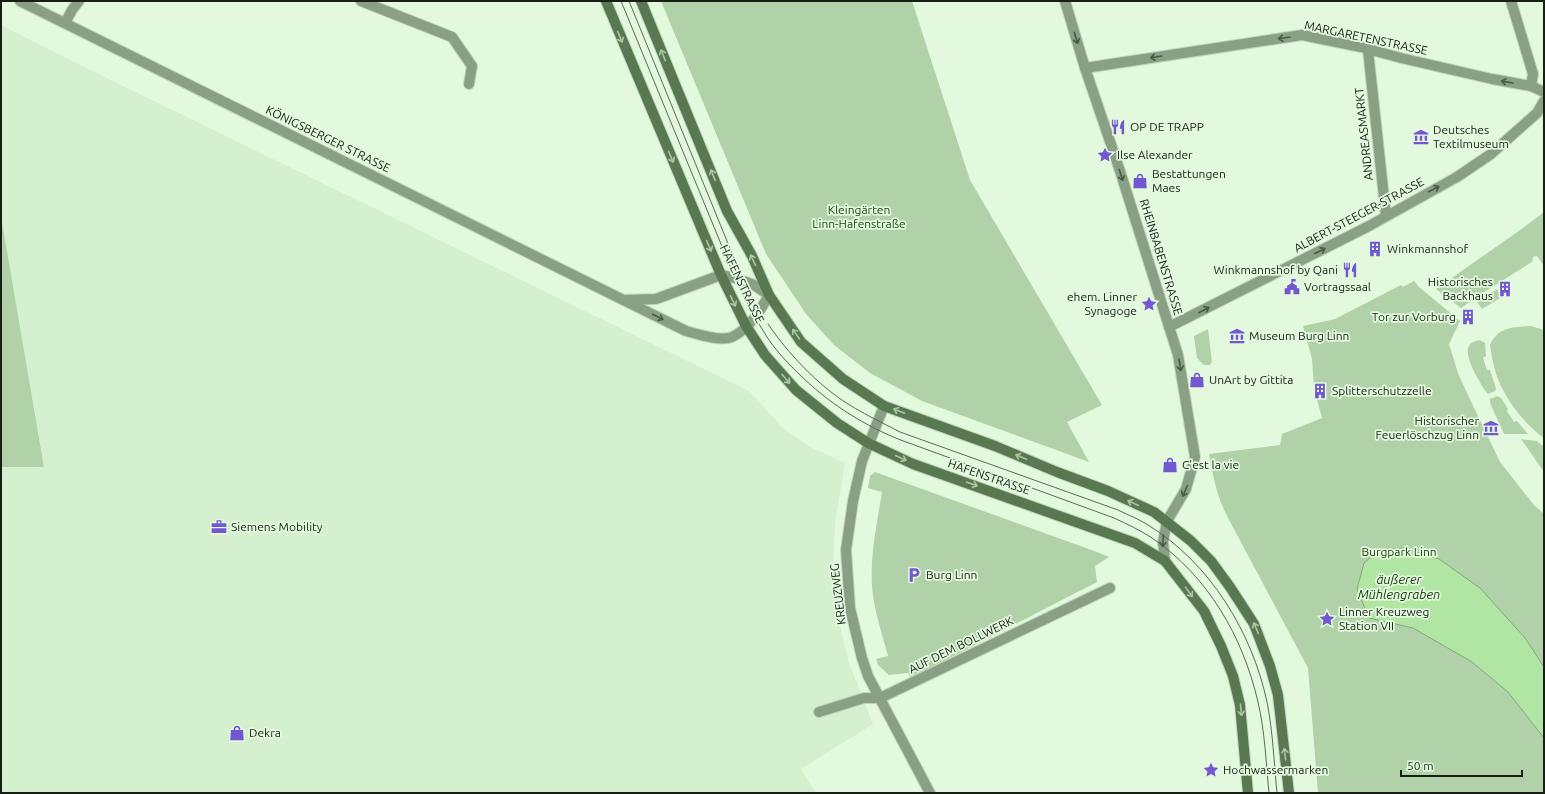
<svg xmlns="http://www.w3.org/2000/svg" width="1545" height="794" font-family="Ubuntu,sans-serif">
<rect width="100%" height="100%" fill="#e3f9de"/>
<polygon fill="#d5f0ce" points="1,25 74,62 749,391 782,427 808,446 845,463 835,524 833,575 838,618 849,663 873,724 801,769 816,793 1,793 1,467 44,466 1,216"/>
<g fill="#b1d2a9">
<polygon points="661,1 912,1 970,180 1102,405 1067,422 1089,462 922,401 870,373 834,345 806,314 766,254"/>
<polygon points="1544,212 1544,266 1537,256 1533,257 1532,262 1481,294 1461,308 1436,289 1523,228"/>
<polygon points="1,216 44,467 1,467"/>
<path d="M1414,281L1419,287L1460,321L1449,344L1458,373L1467,393L1500,462L1534,505L1544,514V793H1318L1308,668L1226,514C1216,493 1213,476 1209,454L1280,445L1282,434L1322,418L1314,389L1312,359L1303,326L1335,319L1401,285L1403,287Z"/>
<polygon points="1497,289 1502,297 1482,309 1477,302"/>
<path d="M1531,326L1544,330V438C1527,426 1511,406 1502,388C1495,375 1492,359 1490,345C1498,327 1513,327 1531,326Z"/>
<polygon points="1208,329 1212,362 1210,365 1204,365 1197,358 1194,336"/>
<path d="M1480,340L1485,343L1486,356L1483,358L1487,370H1490L1496,388L1495,391L1488,394C1481,386 1465,358 1468,348C1470,342 1475,341 1480,340Z"/>
<polygon points="1497,396 1501,398 1508,409 1507,411 1514,422 1517,421 1528,434 1504,434 1490,403 1490,399"/>
<polygon points="1521,439 1537,441 1544,447 1544,472"/>
<path d="M875,472L1097,552L1109,557L1095,566L1097,582L911,678L908,673L889,675L878,665L876,659L888,656C882,634 874,610 872,587C870,555 877,523 882,492L868,488L870,476Z"/>
</g>
<polygon fill="#b1e5a4" stroke="#83aa79" points="1403,548 1439,559 1480,588 1525,638 1544,667 1544,738 1508,692 1472,662 1413,628 1369,618 1357,589 1364,563 1379,550"/>
<g fill="none" stroke-linecap="round" stroke-linejoin="round">
<defs>
<g id="minor">
<polyline points="361,1 452,37 472,66 469,84"/>
<polyline points="1065,1 1085,68 1120,171 1178,355 1195,457 1186,489 1167,521 1163,542 1165,561"/>
<polyline points="1511,1 1533,74 1531,86"/>
<polyline points="65,23 72,10 79,1"/>
<polyline points="1368,50 1386,216"/>
<polyline points="1085,68 1302,35 1361,47 1401,58 1492,79 1531,86 1544,92"/>
<polyline points="1169,327 1369,226 1457,177 1491,154 1537,113 1544,101"/>
<polyline points="884,406 862,461 853,501 846,550 850,608 862,658 868,676 930,793"/>
<polyline points="819,712 864,698 880,698 1110,588"/>
</g>
<path id="tertiary" d="M20,1L686,331C697,334 721,342 732,337C749,329 760,311 769,295L754,285L735,278L721,275L656,299L623,300"/>
<g id="secondary">
<polyline points="606,1 721,275 746,326 765,355 796,390 837,423 868,443 913,464 1135,543 1165,561 1204,611 1221,646 1233,676 1240,705 1248,793"/>
<polyline points="641,1 727,211 752,256 769,295 801,342 843,379 884,406 995,446 1057,472 1108,491 1154,512 1191,541 1211,561 1230,587 1254,624 1270,666 1278,695 1289,793"/>
</g>
</defs>
<use href="#minor" stroke="#c2d6be" stroke-width="12"/>
<use href="#tertiary" stroke="#c2d6be" stroke-width="12"/>
<use href="#secondary" stroke="#c2d6be" stroke-width="12"/>
<use href="#minor" stroke="#8aa085" stroke-width="10"/>
<use href="#tertiary" stroke="#8aa085" stroke-width="10"/>
<use href="#secondary" stroke="#597851" stroke-width="10"/>
<g stroke="#5c6959" stroke-width="1">
<path d="M621,1L735,278C744,298 755,318 767,337C774,348 783,358 792,367C823,399 857,422 898,439L1114,518C1127,524 1140,530 1152,538C1208,576 1243,637 1258,702C1265,732 1266,763 1269,793"/>
<polyline points="629,1 738,268 752,297"/>
<path d="M768,324C785,349 807,373 831,392C851,408 877,420 900,432L1118,510C1128,515 1139,519 1148,525C1210,563 1252,632 1267,702C1273,732 1274,763 1277,793"/>
</g>
</g>
<defs><path id="oneway-shaft" d="M-6 0H5M1.5-3L5.5 0L1.5 3" fill="none" stroke-width="1.6" stroke-linecap="round" stroke-linejoin="round"/></defs>
<g stroke="#acc5a6">
<use href="#oneway-shaft" transform="translate(620 37) rotate(68)"/>
<use href="#oneway-shaft" transform="translate(663 55) rotate(-112)"/>
<use href="#oneway-shaft" transform="translate(671 157) rotate(67)"/>
<use href="#oneway-shaft" transform="translate(713 175) rotate(-112)"/>
<use href="#oneway-shaft" transform="translate(709 246) rotate(67)"/>
<use href="#oneway-shaft" transform="translate(753 260) rotate(-115)"/>
<use href="#oneway-shaft" transform="translate(733 301) rotate(64)"/>
<use href="#oneway-shaft" transform="translate(796 334) rotate(-125)"/>
<use href="#oneway-shaft" transform="translate(786 379) rotate(49)"/>
<use href="#oneway-shaft" transform="translate(899 411) rotate(-159)"/>
<use href="#oneway-shaft" transform="translate(1021 457) rotate(-157)"/>
<use href="#oneway-shaft" transform="translate(901 458) rotate(25)"/>
<use href="#oneway-shaft" transform="translate(972 484) rotate(19)"/>
<use href="#oneway-shaft" transform="translate(1133 503) rotate(-155)"/>
<use href="#oneway-shaft" transform="translate(1189 592) rotate(54)"/>
<use href="#oneway-shaft" transform="translate(1256 628) rotate(-113)"/>
<use href="#oneway-shaft" transform="translate(1241 710) rotate(84)"/>
<use href="#oneway-shaft" transform="translate(1285 754) rotate(-96)"/>
</g>
<g stroke="#4b5947">
<use href="#oneway-shaft" transform="translate(1076 38) rotate(73)"/>
<use href="#oneway-shaft" transform="translate(1284 38) rotate(171)"/>
<use href="#oneway-shaft" transform="translate(1156 57) rotate(171)"/>
<use href="#oneway-shaft" transform="translate(1507 82) rotate(-170)"/>
<use href="#oneway-shaft" transform="translate(1121 175) rotate(72)"/>
<use href="#oneway-shaft" transform="translate(1434 189) rotate(-28)"/>
<use href="#oneway-shaft" transform="translate(1320 251) rotate(-27)"/>
<use href="#oneway-shaft" transform="translate(1204 310) rotate(-27)"/>
<use href="#oneway-shaft" transform="translate(658 317) rotate(27)"/>
<use href="#oneway-shaft" transform="translate(1180 365) rotate(81)"/>
<use href="#oneway-shaft" transform="translate(1185 491) rotate(114)"/>
<use href="#oneway-shaft" transform="translate(1163 541) rotate(93)"/>
</g>
<defs>
<symbol id="restaurant-bare" viewBox="-9 -9 18 18"><path d="M-5-6h1v4h1v-4h1v4h1v-4h1v5L-1.5 .5V6h-2V.5L-5-1ZM5-6V6H3V1.5H1.5Q1.5-4 5-6Z" fill="#7357d1" stroke="#e3f9de" stroke-width="2.5" paint-order="stroke"/></symbol>
<symbol id="museum-bare" viewBox="-9 -9 18 18"><path d="M0-6L6-3V-2H-6V-3ZM-5-1h2V3h-2ZM-1-1h2V3h-2ZM3-1h2V3H3ZM-6 4H6V6H-6Z" fill="#7357d1" stroke="#e3f9de" stroke-width="2.5" paint-order="stroke"/></symbol>
<symbol id="sight-bare" viewBox="-9 -9 18 18"><path d="M0-6L1.8-2.2L6-1.7L2.9 1.2L3.7 5.4L0 3.3L-3.7 5.4L-2.9 1.2L-6-1.7L-1.8-2.2Z" fill="#7357d1" stroke="#e3f9de" stroke-width="2.5" paint-order="stroke"/></symbol>
<symbol id="shop-bare" viewBox="-9 -9 18 18"><path d="M-5-2.5h2.3a2.7 3.5 0 0 1 5.4 0H5L5.5 6h-11ZM-1.5-2.5h3a1.5 2.3 0 0 0-3 0Z" fill="#7357d1" stroke="#e3f9de" stroke-width="2.5" paint-order="stroke"/></symbol>
<symbol id="building-bare" viewBox="-9 -9 18 18"><path d="M-4-6H4V6H1V3H-1V6H-4ZM-2.5-4.3h1.7v1.8h-1.7ZM.8-4.3h1.7v1.8H.8ZM-2.5-1h1.7V.8h-1.7ZM.8-1h1.7V.8H.8Z" fill="#7357d1" stroke="#e3f9de" stroke-width="2.5" paint-order="stroke"/></symbol>
<symbol id="civic-bare" viewBox="-9 -9 18 18"><path d="M-.6-6.5H3V-4.5H.6V-3L4-1V1h2V6H-6V1h2V-1L-.6-3ZM-1.2 2.5V6h2.4V2.5Z" fill="#7357d1" stroke="#e3f9de" stroke-width="2.5" paint-order="stroke"/></symbol>
<symbol id="office-bare" viewBox="-9 -9 18 18"><path d="M-6-3h4V-5.5h4V-3h4V5H-6ZM-1-4.5V-3h2v-1.5ZM-6 0V1H6V0Z" fill="#7357d1" stroke="#e3f9de" stroke-width="2.5" paint-order="stroke"/></symbol>
<symbol id="parking-bare" viewBox="-9 -9 18 18"><path d="M-3.5-5.5H1a3.5 3.5 0 0 1 0 7H-1V5.5H-3.5ZM-1-3.4V-.6H.8a1.4 1.4 0 0 0 0-2.8Z" fill="#7357d1" stroke="#e3f9de" stroke-width="2.5" paint-order="stroke"/></symbol>
</defs>
<g fill-rule="evenodd">
<use href="#restaurant-bare" x="1107" y="116" width="22" height="22"/>
<use href="#museum-bare" x="1410" y="126" width="22" height="22"/>
<use href="#sight-bare" x="1094" y="144" width="22" height="22"/>
<use href="#shop-bare" x="1129" y="170" width="22" height="22"/>
<use href="#building-bare" x="1364" y="238" width="22" height="22"/>
<use href="#restaurant-bare" x="1339" y="259" width="22" height="22"/>
<use href="#civic-bare" x="1281" y="276" width="22" height="22"/>
<use href="#building-bare" x="1494" y="278" width="22" height="22"/>
<use href="#sight-bare" x="1138" y="293" width="22" height="22"/>
<use href="#building-bare" x="1457" y="306" width="22" height="22"/>
<use href="#museum-bare" x="1226" y="325" width="22" height="22"/>
<use href="#shop-bare" x="1186" y="369" width="22" height="22"/>
<use href="#building-bare" x="1309" y="380" width="22" height="22"/>
<use href="#museum-bare" x="1480" y="417" width="22" height="22"/>
<use href="#shop-bare" x="1159" y="454" width="22" height="22"/>
<use href="#office-bare" x="208" y="516" width="22" height="22"/>
<use href="#parking-bare" x="903" y="564" width="22" height="22"/>
<use href="#sight-bare" x="1316" y="608" width="22" height="22"/>
<use href="#shop-bare" x="226" y="722" width="22" height="22"/>
<use href="#sight-bare" x="1200" y="759" width="22" height="22"/>
</g>
<g text-anchor="middle" stroke-width="3.5" stroke-linejoin="round" paint-order="stroke">
<g font-size="12" fill="#171f15" stroke="#e3f9de">
<text transform="translate(1366 38) rotate(12)" y="4">MARGARETENSTRASSE</text>
<text transform="translate(1364 134) rotate(-96)" y="4">ANDREASMARKT</text>
<text transform="translate(328 139) rotate(26)" y="4">KÖNIGSBERGER STRASSE</text>
<text transform="translate(1359 215) rotate(-28)" y="4">ALBERT-STEEGER-STRASSE</text>
<text transform="translate(1161 257) rotate(73)" y="4">RHEINBABENSTRASSE</text>
<text transform="translate(742 284) rotate(64)" y="4">HAFENSTRASSE</text>
<text transform="translate(989 477) rotate(19)" y="4">HAFENSTRASSE</text>
<text transform="translate(838 594) rotate(-97)" y="4">KREUZWEG</text>
<text transform="translate(961 645) rotate(-26)" y="4">AUF DEM BOLLWERK</text>
</g>
<g font-size="12" fill="#171f15" stroke="#e3f9de" text-anchor="start">
<text x="1130" y="131">OP DE TRAPP</text>
<text x="1433" y="134">Deutsches<tspan x="1433" dy="14">Textilmuseum</tspan></text>
<text x="1117" y="159">Ilse Alexander</text>
<text x="1152" y="178">Bestattungen<tspan x="1152" dy="14">Maes</tspan></text>
<text x="1387" y="253">Winkmannshof</text>
<text x="1338" y="274" text-anchor="end">Winkmannshof by Qani</text>
<text x="1493" y="286" text-anchor="end">Historisches<tspan x="1493" dy="14">Backhaus</tspan></text>
<text x="1304" y="291">Vortragssaal</text>
<text x="1137" y="301" text-anchor="end">ehem. Linner<tspan x="1137" dy="14">Synagoge</tspan></text>
<text x="1456" y="321" text-anchor="end">Tor zur Vorburg</text>
<text x="1249" y="340">Museum Burg Linn</text>
<text x="1209" y="384">UnArt by Gittita</text>
<text x="1332" y="395">Splitterschutzzelle</text>
<text x="1479" y="425" text-anchor="end">Historischer<tspan x="1479" dy="14">Feuerlöschzug Linn</tspan></text>
<text x="1182" y="469">C'est la vie</text>
<text x="231" y="531">Siemens Mobility</text>
<text x="926" y="579">Burg Linn</text>
<text x="1339" y="616">Linner Kreuzweg<tspan x="1339" dy="14">Station VII</tspan></text>
<text x="249" y="737">Dekra</text>
<text x="1223" y="774">Hochwassermarken</text>
</g>
<g font-size="12" fill="#193b10" stroke="#e3f9de">
<text x="859" y="214">Kleingärten<tspan x="859" dy="14">Linn-Hafenstraße</tspan></text>
<text x="1399" y="556">Burgpark Linn</text>
</g>
<g font-size="13" font-style="italic" fill="#133509" stroke="#e3f9de">
<text x="1399" y="584">äußerer<tspan x="1399" dy="15">Mühlengraben</tspan></text>
</g>
</g>
<rect width="1545" height="794" fill="none" stroke="#171f15" stroke-width="4"/>
<path d="M1401 770v6h121v-6" fill="none" stroke="#171f15" stroke-width="2"/>
<text x="1407" y="770" font-size="12" fill="#171f15" stroke="#e3f9de" stroke-width="3" paint-order="stroke">50 m</text>
</svg>
